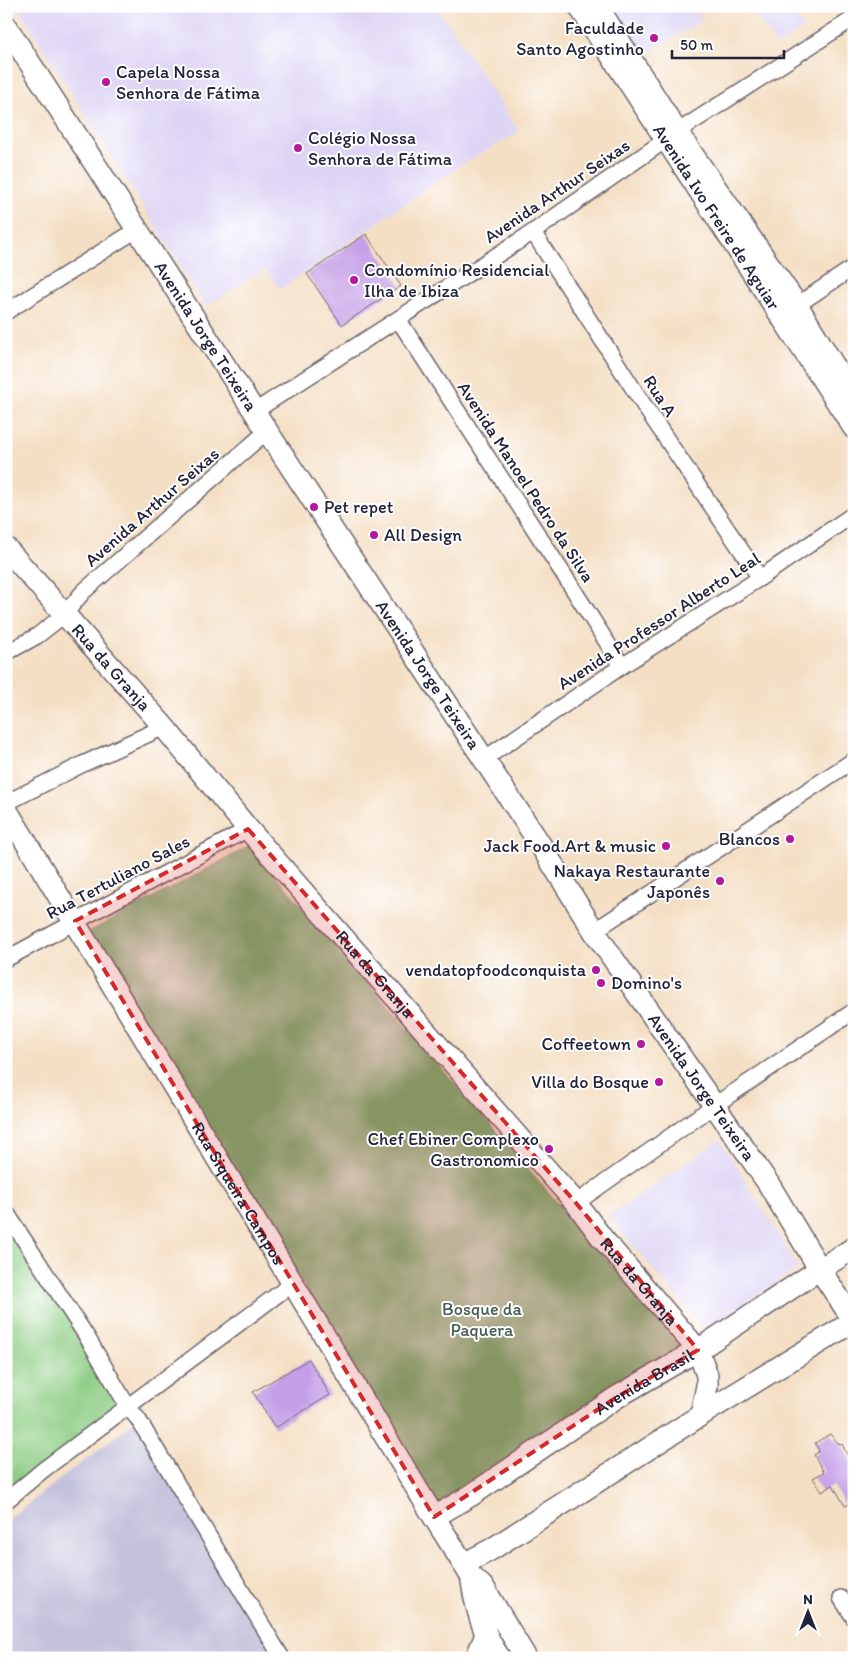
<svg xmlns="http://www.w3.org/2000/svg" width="860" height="1664" font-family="Itim,sans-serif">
<rect width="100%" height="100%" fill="#fff"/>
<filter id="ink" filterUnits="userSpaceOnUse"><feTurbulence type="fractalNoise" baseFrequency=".02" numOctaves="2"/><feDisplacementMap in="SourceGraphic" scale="10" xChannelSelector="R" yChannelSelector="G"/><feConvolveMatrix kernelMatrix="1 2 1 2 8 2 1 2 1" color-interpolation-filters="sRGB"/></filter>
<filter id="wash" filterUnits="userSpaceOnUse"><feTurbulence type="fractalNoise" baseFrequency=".0096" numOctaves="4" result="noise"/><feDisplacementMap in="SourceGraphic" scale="20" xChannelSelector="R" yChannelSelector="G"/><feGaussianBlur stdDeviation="1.12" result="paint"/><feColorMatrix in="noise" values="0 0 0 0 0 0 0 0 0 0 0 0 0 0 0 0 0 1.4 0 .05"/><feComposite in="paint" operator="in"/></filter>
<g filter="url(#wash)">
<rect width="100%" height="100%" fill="#f4dfc4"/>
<g fill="#ded5f5">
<polygon points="17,6 437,6 519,132 463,164 281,289 264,269 206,307"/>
<polygon points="615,6 695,6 703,20 645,55"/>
<polygon points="750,6 790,6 804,28 777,46"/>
<polygon points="720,1140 799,1268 704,1328 608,1217"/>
</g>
<polygon fill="#c3c1db" points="138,1419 282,1658 6,1658 6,1521"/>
<polygon fill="#8fce85" stroke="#587860" points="6,1213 132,1409 6,1499"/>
<polygon fill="#73b172" stroke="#4a6a56" points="250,846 683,1348 442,1513 89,932"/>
<g id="blocks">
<g fill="#c49ee7">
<polygon points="366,234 401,286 342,325 307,274"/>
<polygon points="309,1359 330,1395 275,1428 253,1392"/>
<polygon points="830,1434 838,1443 842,1444 849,1459 854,1462 854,1502 845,1506 833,1485 822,1492 813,1478 824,1472 814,1455 819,1451 815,1443"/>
</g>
</g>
</g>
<g filter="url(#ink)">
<use href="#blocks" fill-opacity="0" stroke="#6c646b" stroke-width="1"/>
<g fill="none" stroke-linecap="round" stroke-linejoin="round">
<defs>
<g id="street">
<polyline points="533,232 645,407 760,578"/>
<polyline points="797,305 854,267"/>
<polyline points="6,312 138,229"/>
<polyline points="398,319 566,578 622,666"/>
<polyline points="255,411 533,232 677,132 854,18"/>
<polyline points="6,653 37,636 64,615 83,592 267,431"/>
<polyline points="484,759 622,666 760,578 854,514"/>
<polyline points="6,803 83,764 164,727"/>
<polyline points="594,931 854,760"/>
<polyline points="6,959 248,829"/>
<polyline points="576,1203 715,1105 854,1011"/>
<polyline points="6,1212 87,1337 128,1407 138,1419 282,1658"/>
<polyline points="6,1501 43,1470 293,1283"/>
<polyline points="841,1598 854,1618"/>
<polyline points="473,1658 485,1629 488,1628"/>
</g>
<g id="secondary">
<path id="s1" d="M579,6L854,428"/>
<polyline points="597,6 677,132 797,305 854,399"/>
<path id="s2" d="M6,26L267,431L538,841L594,931L768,1183L822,1273L854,1321"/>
<path id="s3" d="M6,548L164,727L248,829L576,1203L602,1238L698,1350L707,1375V1386L701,1415"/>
<path id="s4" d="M6,809L434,1517L471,1576L484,1588L526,1658"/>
<path id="s5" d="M434,1517L470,1496L617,1397L698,1350L820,1269L854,1248"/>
<polyline points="464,1564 492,1549 701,1415 854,1321"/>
<path d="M472,1582C476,1607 484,1637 500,1658"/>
</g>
</defs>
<use href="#street" stroke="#6c646b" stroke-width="18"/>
<use href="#secondary" stroke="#6c646b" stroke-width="24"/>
<use href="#street" stroke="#fff" stroke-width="15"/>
<use href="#secondary" stroke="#fff" stroke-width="21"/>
</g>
</g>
<path fill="#d62828" fill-opacity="0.2" stroke="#d62828" stroke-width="4" stroke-dasharray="10 6" stroke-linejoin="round" d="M248,829L576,1203L698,1350L617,1397L434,1517L75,921Z"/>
<g fill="#b5179e" stroke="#fff" stroke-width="2">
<circle cx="654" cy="38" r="5"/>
<circle cx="106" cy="82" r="5"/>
<circle cx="298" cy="148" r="5"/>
<circle cx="354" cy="280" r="5"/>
<circle cx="314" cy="507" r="5"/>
<circle cx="374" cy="535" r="5"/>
<circle cx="790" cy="839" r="5"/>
<circle cx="666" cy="846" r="5"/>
<circle cx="720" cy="881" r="5"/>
<circle cx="596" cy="970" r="5"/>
<circle cx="601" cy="983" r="5"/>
<circle cx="641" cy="1044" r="5"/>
<circle cx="659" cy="1082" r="5"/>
<circle cx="549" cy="1149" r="5"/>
</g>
<g text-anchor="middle" stroke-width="4" stroke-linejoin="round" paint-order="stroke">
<g font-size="18" fill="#22223b" stroke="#fff" text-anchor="end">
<text x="644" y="34">Faculdade<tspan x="644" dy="21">Santo Agostinho</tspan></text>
<text x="116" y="78" text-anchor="start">Capela Nossa<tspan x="116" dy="21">Senhora de Fátima</tspan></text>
<text x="308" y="144" text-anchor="start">Colégio Nossa<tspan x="308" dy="21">Senhora de Fátima</tspan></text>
<text x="364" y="276" text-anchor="start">Condomínio Residencial<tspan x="364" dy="21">Ilha de Ibiza</tspan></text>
<text x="324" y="513" text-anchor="start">Pet repet</text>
<text x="384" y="541" text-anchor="start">All Design</text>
<text x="780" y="845">Blancos</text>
<text x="656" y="852">Jack Food.Art &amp; music</text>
<text x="710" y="877">Nakaya Restaurante<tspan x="710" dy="21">Japonês</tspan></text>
<text x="586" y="976">vendatopfoodconquista</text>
<text x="611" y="989" text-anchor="start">Domino's</text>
<text x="631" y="1050">Coffeetown</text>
<text x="649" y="1088">Villa do Bosque</text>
<text x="539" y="1145">Chef Ebiner Complexo<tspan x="539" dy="21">Gastronomico</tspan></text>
</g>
<g font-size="18" fill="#22223b" stroke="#fff">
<text transform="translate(557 191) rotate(-34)" y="6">Avenida Arthur Seixas</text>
<text dy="6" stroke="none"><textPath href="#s1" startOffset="252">Avenida Ivo Freire de Aguiar</textPath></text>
<text dy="6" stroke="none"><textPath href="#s2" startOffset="369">Avenida Jorge Teixeira</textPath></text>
<text transform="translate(660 396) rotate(57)" y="6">Rua A</text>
<text transform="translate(526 482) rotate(57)" y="6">Avenida Manoel Pedro da Silva</text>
<text transform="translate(152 507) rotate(-41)" y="6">Avenida Arthur Seixas</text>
<text transform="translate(659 621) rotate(-33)" y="6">Avenida Professor Alberto Leal</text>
<text dy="6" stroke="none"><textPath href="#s3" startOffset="159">Rua da Granja</textPath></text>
<text dy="6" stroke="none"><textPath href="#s2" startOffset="774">Avenida Jorge Teixeira</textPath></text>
<text transform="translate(118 877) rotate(-28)" y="6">Rua Tertuliano Sales</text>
<text dy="6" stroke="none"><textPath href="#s3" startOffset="564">Rua da Granja</textPath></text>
<text dy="6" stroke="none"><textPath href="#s2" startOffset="1269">Avenida Jorge Teixeira</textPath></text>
<text dy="6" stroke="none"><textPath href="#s4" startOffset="449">Rua Siqueira Campos</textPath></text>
<text dy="6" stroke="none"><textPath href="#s3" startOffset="969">Rua da Granja</textPath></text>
<text dy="6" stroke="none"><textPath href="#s5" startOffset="250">Avenida Brasil</textPath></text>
</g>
<g font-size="18" fill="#485e55" stroke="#fff">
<text x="482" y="1315">Bosque da<tspan x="482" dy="21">Paquera</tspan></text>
</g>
</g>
<rect width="860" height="1664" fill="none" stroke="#fff" stroke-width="25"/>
<g transform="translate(808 1612)" stroke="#ffffff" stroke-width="4" paint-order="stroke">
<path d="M0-4L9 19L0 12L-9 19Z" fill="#22223b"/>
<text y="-8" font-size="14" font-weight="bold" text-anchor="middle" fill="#22223b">N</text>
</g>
<path d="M672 50v8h112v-8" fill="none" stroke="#22223b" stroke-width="2.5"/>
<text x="680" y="50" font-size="15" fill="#22223b" stroke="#ffffff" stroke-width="4" paint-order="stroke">50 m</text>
</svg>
